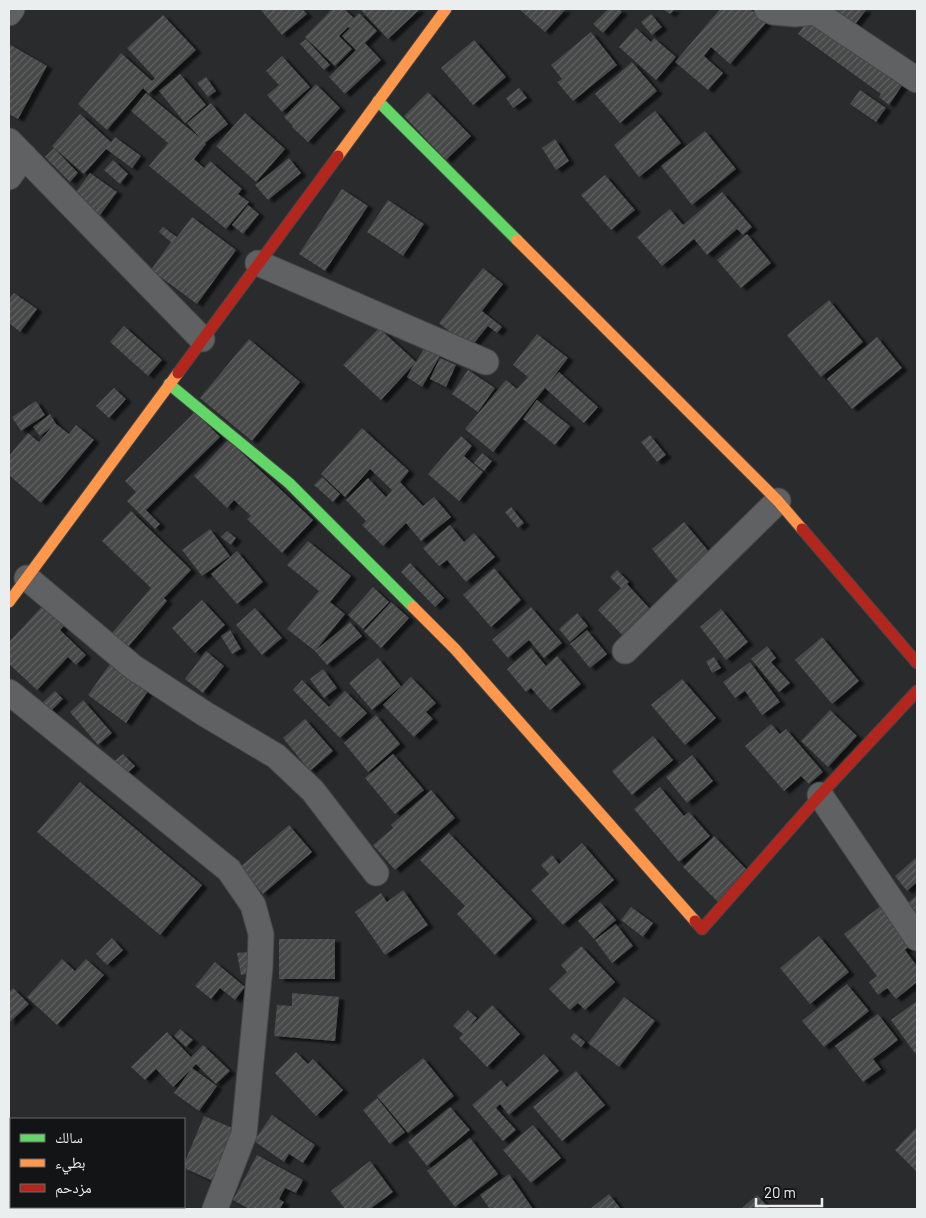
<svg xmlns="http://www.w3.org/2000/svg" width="926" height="1218" font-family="Barlow,'Noto Naskh Arabic',sans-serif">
<defs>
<pattern id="building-hatch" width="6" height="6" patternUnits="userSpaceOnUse" patternTransform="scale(1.25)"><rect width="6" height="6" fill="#474848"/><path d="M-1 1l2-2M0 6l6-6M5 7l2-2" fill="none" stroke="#626363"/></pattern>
<filter id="shadow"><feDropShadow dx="5.5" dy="3" stdDeviation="1" flood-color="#0009"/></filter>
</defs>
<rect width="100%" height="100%" fill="#292b2c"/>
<g fill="url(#building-hatch)" filter="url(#shadow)">
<polygon points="260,9 302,9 307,14 282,35"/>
<polygon points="332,9 344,9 354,18 359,13 377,31 365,43 381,60 345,94 329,77 356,50 342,36 350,28 348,27 339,36 352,49 335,66 305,37"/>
<polygon points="360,9 420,9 388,39"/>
<polygon points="519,9 566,9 545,32"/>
<polygon points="608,9 619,9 622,12 603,33 593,24"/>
<polygon points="663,9 675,9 670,14"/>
<polygon points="720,9 750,9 766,23 730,64 711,47 704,56 723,73 708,90 675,62"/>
<polygon points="821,9 864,9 866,10 850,31"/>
<polygon points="651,14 662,27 652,35 641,22"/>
<polygon points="163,15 196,50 149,94 143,88 107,130 78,104 121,53 152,81 155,78 127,48"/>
<polygon points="810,17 903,84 889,105 879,97 881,94 798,34"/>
<polygon points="636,28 651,42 654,38 676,57 656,80 619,47"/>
<polygon points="591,32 617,65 573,101 557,82 562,79 551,65"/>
<polygon points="306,39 330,65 324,70 300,44"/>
<polygon points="474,40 506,77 473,105 441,68"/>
<polygon points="9,44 47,66 18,119 9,114"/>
<polygon points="282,56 310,87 282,112 267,95 279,85 266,71"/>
<polygon points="632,62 657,91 620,123 595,94"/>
<polygon points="180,74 206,105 185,123 159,91"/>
<polygon points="206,77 216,91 208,97 197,83"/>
<polygon points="316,84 340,108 308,142 292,127 293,126 284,117"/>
<polygon points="519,88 527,98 513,108 506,98"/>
<polygon points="860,90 886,108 876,122 850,104"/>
<polygon points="428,92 471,136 446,160 404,116"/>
<polygon points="146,93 200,138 187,123 211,103 228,124 205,143 206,144 194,159 204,168 210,161 242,189 238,194 249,202 226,229 149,166 168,143 131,111"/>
<polygon points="655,111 681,143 639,177 614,145"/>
<polygon points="245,113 285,149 256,182 216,146"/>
<polygon points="80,114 111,142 115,137 141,156 132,168 106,149 84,174 52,146"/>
<polygon points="705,131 736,169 692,205 661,166"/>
<polygon points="555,139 569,161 556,170 542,148"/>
<polygon points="54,148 78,173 70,182 45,157"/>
<polygon points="289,158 301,173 268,200 255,185"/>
<polygon points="113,160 128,174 120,184 104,170"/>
<polygon points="90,173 117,192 100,215 73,196"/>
<polygon points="605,175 635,210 611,230 581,195"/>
<polygon points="342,189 368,206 325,271 299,254"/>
<polygon points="722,192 752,227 743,235 737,229 707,255 694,239 662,266 637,237 670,209 683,225"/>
<polygon points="388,200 424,224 403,256 367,232"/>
<polygon points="248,205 259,214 243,234 232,225"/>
<polygon points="192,217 236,250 197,304 151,270 171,242 159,232 163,227 177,237"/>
<polygon points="747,234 771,263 741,288 717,260"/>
<polygon points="483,268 503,284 482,311 502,327 497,333 488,326 470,348 439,323"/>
<polygon points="14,293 37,309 20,332 9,323 9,299"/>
<polygon points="829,300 863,342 821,377 787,335"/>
<polygon points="124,326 162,360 148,376 110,342"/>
<polygon points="379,328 416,362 425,347 440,356 422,387 407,377 414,364 381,400 343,365"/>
<polygon points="537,334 568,358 548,384 559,372 598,407 584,423 545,388 493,452 465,429 506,380 517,389 528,377 513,365"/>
<polygon points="877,337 902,368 852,409 827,379"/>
<polygon points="249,339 300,382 252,441 200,398"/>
<polygon points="440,358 456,365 446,387 430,379"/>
<polygon points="468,370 495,388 478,412 452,394"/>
<polygon points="114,388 126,399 109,418 96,406"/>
<polygon points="537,400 570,426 555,445 523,419"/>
<polygon points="36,401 45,415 21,431 12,417"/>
<polygon points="195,412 220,437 146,510 160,524 155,529 127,501 136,492 125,481"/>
<polygon points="50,414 56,424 69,434 76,425 94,440 41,503 9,475 9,456 28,433 39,442 52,427 40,436 33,427"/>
<polygon points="362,428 409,471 400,482 423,506 434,497 451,517 421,541 406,523 383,546 362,525 366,521 346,500 368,478 386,497 392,490 370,469 345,497 321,474"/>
<polygon points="650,435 666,455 657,462 641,442"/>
<polygon points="461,436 472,446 464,456 483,472 459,501 428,474"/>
<polygon points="228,440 313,520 282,553 247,519 251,516 234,500 227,508 194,476"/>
<polygon points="482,453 492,461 484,471 474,463"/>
<polygon points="322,477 340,494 333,502 314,485"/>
<polygon points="511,507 524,523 518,528 505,512"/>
<polygon points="131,511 191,570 164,598 167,601 128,647 112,633 151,588 102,541"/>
<polygon points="684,522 711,554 678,581 652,549"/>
<polygon points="450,525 464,542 474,533 495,557 466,582 447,560 439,566 423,548"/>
<polygon points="210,529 230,556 202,576 182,550"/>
<polygon points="227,531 236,538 231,545 221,537"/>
<polygon points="308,541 351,576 330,602 345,614 316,650 350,622 362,636 327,665 315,651 287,629 319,591 287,565"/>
<polygon points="237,551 263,582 237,604 211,574"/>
<polygon points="410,563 444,598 435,607 401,572"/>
<polygon points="494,568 521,600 491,627 463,595"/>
<polygon points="617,570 629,582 627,584 653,612 625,638 598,610 621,588 610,577"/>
<polygon points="373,587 389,602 363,629 348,615"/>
<polygon points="49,599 70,619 60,630 86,655 76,665 68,657 37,690 9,664 9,642"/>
<polygon points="202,600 225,625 195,653 172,628"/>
<polygon points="391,602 409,618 381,648 364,631"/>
<polygon points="531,607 562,643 544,658 529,640 508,658 492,640"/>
<polygon points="255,608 282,638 262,655 236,625"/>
<polygon points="721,609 748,642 726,660 700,627"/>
<polygon points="577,613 588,626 570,642 559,629"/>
<polygon points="230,630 241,649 232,654 221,636"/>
<polygon points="587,630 607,654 590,668 570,644"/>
<polygon points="822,637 859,681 832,704 795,660"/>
<polygon points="767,646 776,658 771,662 790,683 779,692 751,659"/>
<polygon points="531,648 546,666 557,656 581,684 550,710 531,688 526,692 507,669"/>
<polygon points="206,651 224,666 203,693 185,679"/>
<polygon points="714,657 721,668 712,673 706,661"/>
<polygon points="378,658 401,686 372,710 349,683"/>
<polygon points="750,662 780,702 762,715 745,691 735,698 723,682"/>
<polygon points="110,664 148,691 126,723 88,695"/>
<polygon points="323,669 337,688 324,698 310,679"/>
<polygon points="411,677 436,703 426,712 433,719 414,737 383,705"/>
<polygon points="682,679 716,718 685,745 651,705"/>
<polygon points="302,680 329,707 345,691 367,713 340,738 293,690"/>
<polygon points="55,691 63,699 49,713 41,704"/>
<polygon points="83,700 112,733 98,745 70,712"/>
<polygon points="830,710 857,736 828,767 801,741"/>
<polygon points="376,715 400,744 368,772 344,743"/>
<polygon points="305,719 333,751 310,771 283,738"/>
<polygon points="771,724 780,734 786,729 823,772 809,784 801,776 784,791 745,746"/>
<polygon points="653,736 673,760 632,795 612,771"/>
<polygon points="123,754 135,766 123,777 111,764"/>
<polygon points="393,754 424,790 395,814 365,778"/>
<polygon points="692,755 713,781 687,803 666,777"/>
<polygon points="80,782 202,885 160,935 37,832"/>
<polygon points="660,787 684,816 689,812 710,836 679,862 634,809"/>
<polygon points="431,790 455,818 395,870 373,845 393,828 391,825"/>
<polygon points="289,825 312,852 263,894 240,867"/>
<polygon points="449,833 532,919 495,955 457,914 465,906 420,860"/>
<polygon points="714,836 748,871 718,902 683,867"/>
<polygon points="582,843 614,880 563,925 531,890 549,874 541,865 552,855 559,864"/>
<polygon points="917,857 917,882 907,891 895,876"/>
<polygon points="403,890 428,925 385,955 355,912 381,893 387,902"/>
<polygon points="917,895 917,914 908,903"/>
<polygon points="600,902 616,920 594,939 578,921"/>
<polygon points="881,906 911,945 905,950 917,966 917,982 896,999 887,988 878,995 869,982 877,976 844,934"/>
<polygon points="631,907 653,923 643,937 621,920"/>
<polygon points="616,924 633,946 612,963 595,940"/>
<polygon points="819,936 849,972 810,1004 780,968"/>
<polygon points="112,938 123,950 107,965 96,954"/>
<rect x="279" y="939" width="56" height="40"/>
<polygon points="581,946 615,982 585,1010 578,1003 570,1010 549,989 567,972 561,965"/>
<polygon points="248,952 252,973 241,975 237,953"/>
<polygon points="62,959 75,971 86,959 104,975 57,1025 27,997"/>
<polygon points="215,962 245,987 235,1000 220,988 211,999 195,986"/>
<polygon points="847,984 869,1011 824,1047 802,1021"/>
<polygon points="13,988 29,1004 9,1023 9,992"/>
<polygon points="292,993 339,997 335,1041 274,1036 277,1005 292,1006"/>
<polygon points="624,997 655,1021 619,1067 588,1043"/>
<polygon points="917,1001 917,1056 891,1020"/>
<polygon points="492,1005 520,1034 487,1067 459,1038 463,1034 453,1026 468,1010 477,1018 466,1031"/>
<polygon points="878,1014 898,1040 873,1059 881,1069 863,1082 835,1046"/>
<polygon points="180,1029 193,1040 186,1047 174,1036"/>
<polygon points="167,1032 191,1057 203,1045 230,1071 216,1084 196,1064 192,1068 217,1086 199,1111 174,1093 192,1068 173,1087 156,1069 145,1080 131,1067"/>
<polygon points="574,1033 585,1042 581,1047 570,1038"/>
<polygon points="296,1052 308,1064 313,1059 343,1090 316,1116 275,1073"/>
<polygon points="544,1054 559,1071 509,1115 500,1104 496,1108 516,1130 503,1141 472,1105 501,1080 507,1087"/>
<polygon points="423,1058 454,1096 408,1133 377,1096"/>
<polygon points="576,1071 605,1105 562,1141 533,1107"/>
<polygon points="377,1098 405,1132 390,1144 363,1110"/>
<polygon points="450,1107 470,1130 427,1166 408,1142"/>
<polygon points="272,1115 315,1145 303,1163 289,1154 284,1162 254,1141"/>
<polygon points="204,1116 242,1132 220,1184 184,1168 184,1164"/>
<polygon points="533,1125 561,1158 531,1183 503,1150"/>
<polygon points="917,1127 917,1172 895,1150"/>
<polygon points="470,1138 498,1174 455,1207 427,1171"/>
<polygon points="257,1155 303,1180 296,1193 285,1188 279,1199 284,1202 280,1209 249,1209 233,1200"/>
<polygon points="370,1161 393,1192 370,1209 345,1209 331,1191"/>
<polygon points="509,1174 533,1209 490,1209 480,1195"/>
<polygon points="609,1194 621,1209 590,1209"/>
<polygon points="757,1195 770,1209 741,1209"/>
<polygon points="67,1207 118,1207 116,1209 70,1209"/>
</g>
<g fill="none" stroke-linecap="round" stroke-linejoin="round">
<defs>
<g id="street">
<polyline points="767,9 773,12 795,14 815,12 917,80"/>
<polyline points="9,13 12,9"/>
<polyline points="9,141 202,339"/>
<polyline points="9,177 24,156"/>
<polyline points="258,263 486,362"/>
<polyline points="27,578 133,667 205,714 276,756 313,791 376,873"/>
<polyline points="625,651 778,501"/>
<polyline points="9,692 229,870 253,905 261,934 260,967 244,1134 215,1209"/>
<polyline points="820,795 917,938"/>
</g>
<g id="fast">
<polyline points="378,101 517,240"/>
<polyline points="169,384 289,483 413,607"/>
</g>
<g id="slow">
<polyline points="338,156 446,9"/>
<polyline points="517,240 778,501 802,529"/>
<polyline points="9,602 178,373"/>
<polyline points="413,607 455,649 695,921"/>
</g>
<g id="jam">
<polyline points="178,373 338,156"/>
<polyline points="802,529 917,663"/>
<polyline points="695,921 702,929 820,795 917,691"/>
</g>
</defs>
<use href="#street" stroke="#454646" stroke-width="27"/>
<use href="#fast" stroke="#454646" stroke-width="13"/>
<use href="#slow" stroke="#454646" stroke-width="13"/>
<use href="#jam" stroke="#454646" stroke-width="13"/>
<use href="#street" stroke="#606162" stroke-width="25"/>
<use href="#fast" stroke="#63d668" stroke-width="11"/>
<use href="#slow" stroke="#ff974d" stroke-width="11"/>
<use href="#jam" stroke="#b3261e" stroke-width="11"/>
</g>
<rect width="926" height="1218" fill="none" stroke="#ebeeee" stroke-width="20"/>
<rect x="10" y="1118" width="175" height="90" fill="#121415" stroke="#696b6c"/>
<rect x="20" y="1134" width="25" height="8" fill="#63d668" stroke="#696b6c"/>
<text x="55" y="1143" font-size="15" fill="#ebeeee">سالك</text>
<rect x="20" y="1159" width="25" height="8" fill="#ff974d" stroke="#696b6c"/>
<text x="55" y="1168" font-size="15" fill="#ebeeee">بطيء</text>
<rect x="20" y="1184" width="25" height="8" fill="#b3261e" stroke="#696b6c"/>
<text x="55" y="1193" font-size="15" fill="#ebeeee">مزدحم</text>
<path d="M756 1198v8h66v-8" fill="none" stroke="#ebeeee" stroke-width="2.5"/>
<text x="764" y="1198" font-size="15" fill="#ebeeee" stroke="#121415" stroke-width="4" paint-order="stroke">20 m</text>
</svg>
